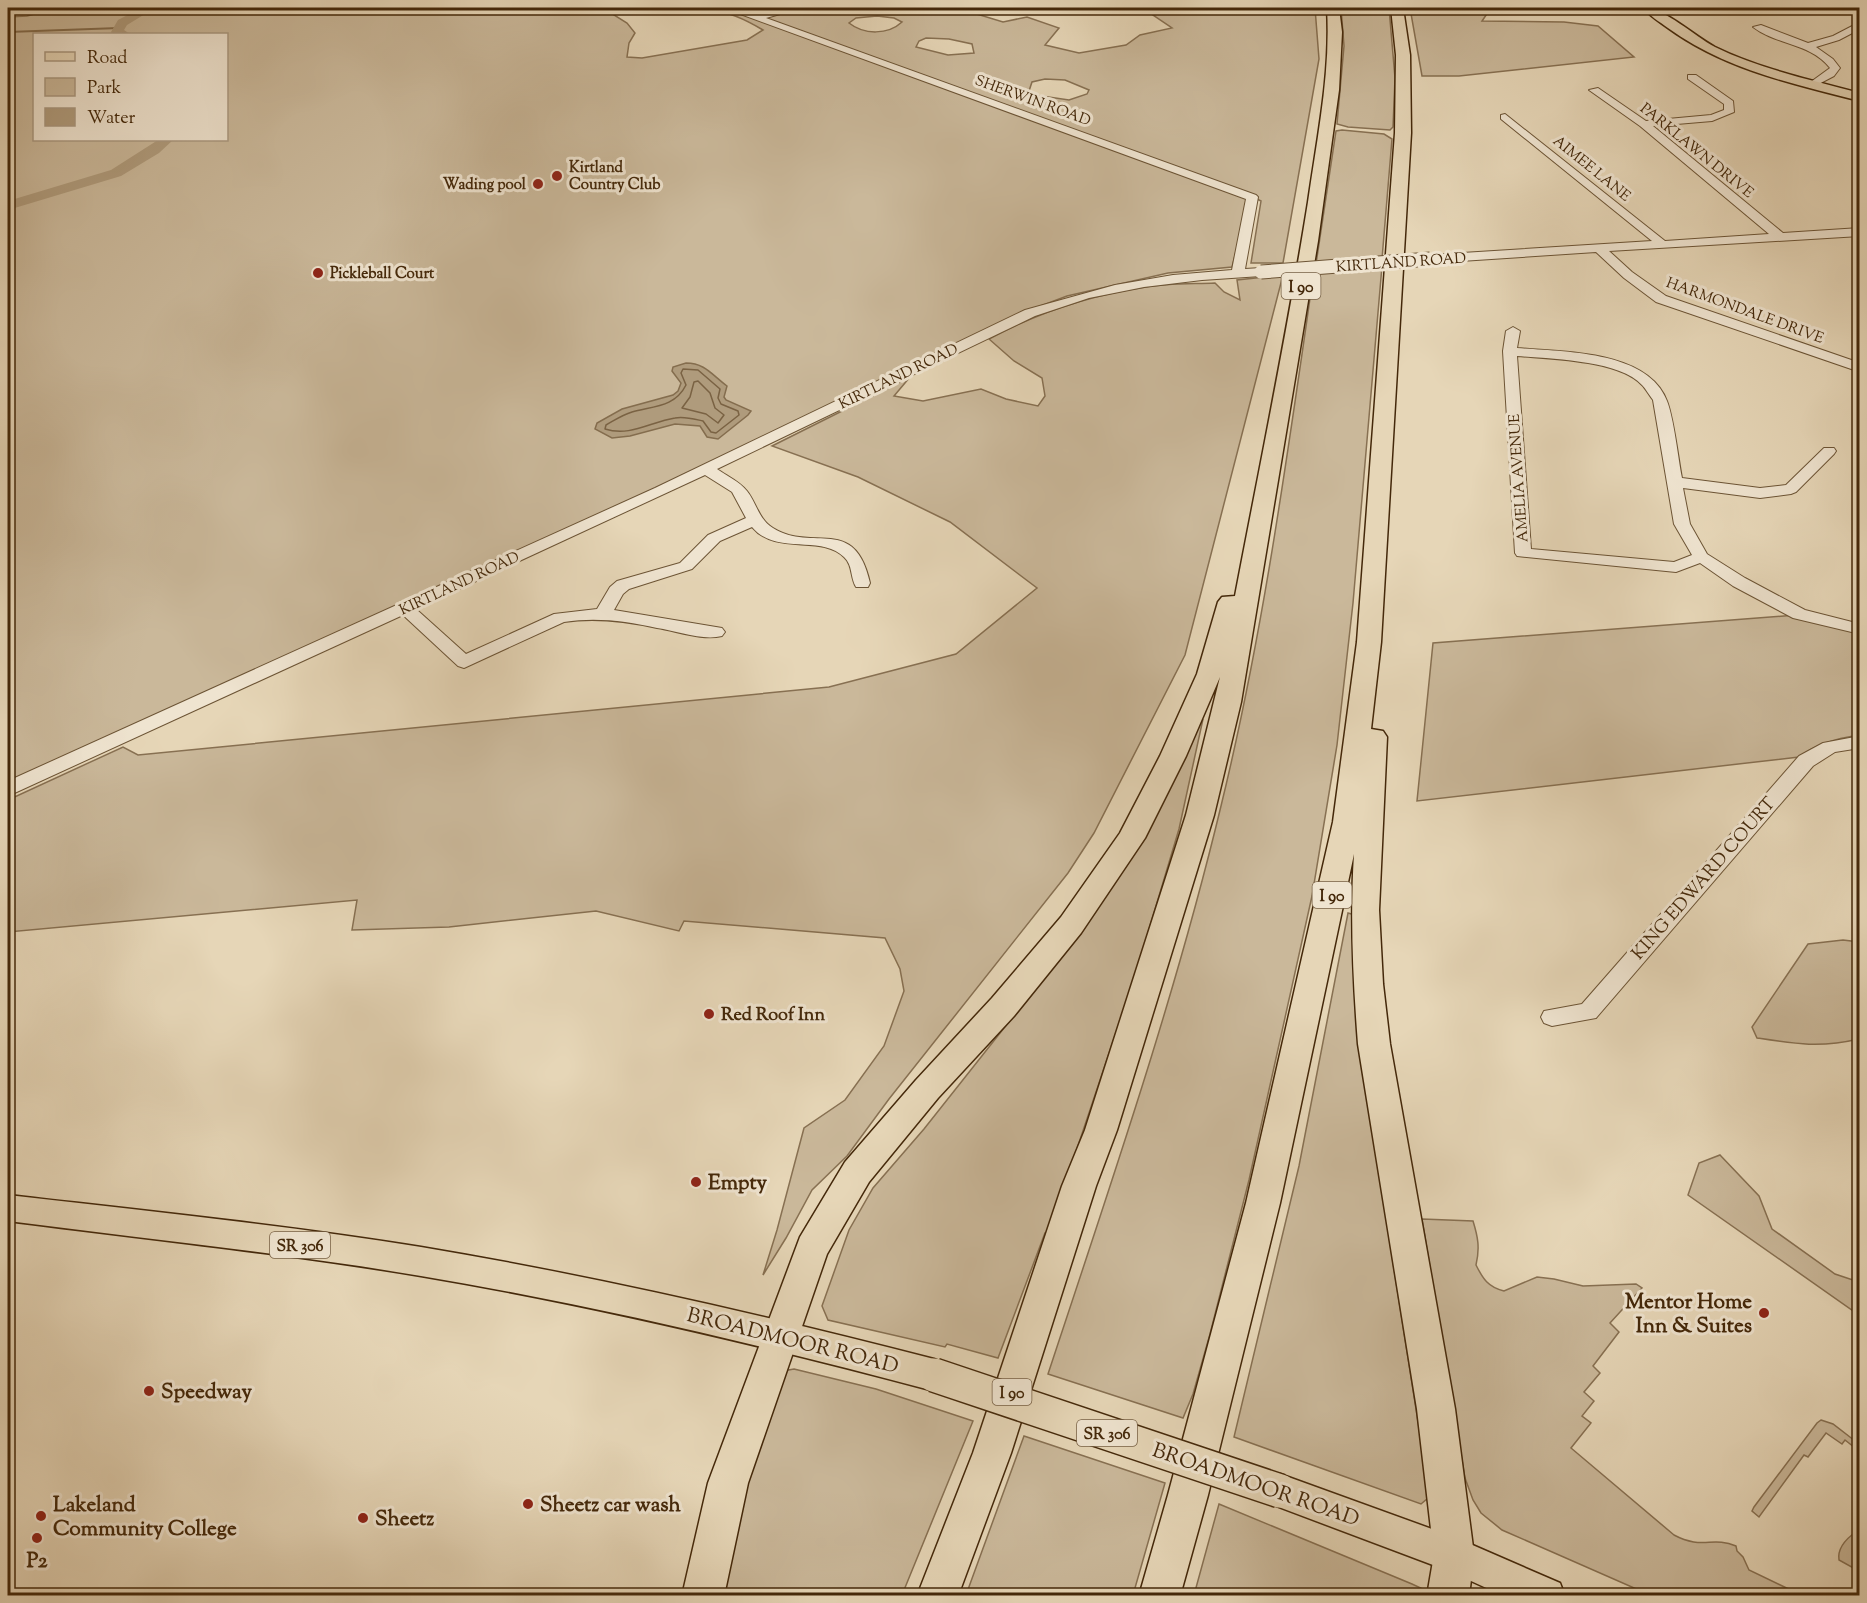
<svg xmlns="http://www.w3.org/2000/svg" width="1867" height="1603" font-family="'Sorts Mill Goudy',serif">
<rect width="100%" height="100%" fill="#e6d6b7"/>
<filter id="stains"><feTurbulence type="fractalNoise" baseFrequency=".00333" numOctaves="4"/><feColorMatrix values="0 0 0 0 .2 0 0 0 0 .09 0 0 0 0 .02 0 0 0 .5 -.17"/></filter>
<radialGradient id="worn" r=".72"><stop offset=".6" stop-color="#630" stop-opacity="0"/><stop offset="1" stop-color="#630" stop-opacity=".3"/></radialGradient>
<g fill="#cab89a" stroke="#877052" stroke-width="1.5" fill-rule="evenodd">
<path d="M58,8H603L627,23L635,33L629,43L627,57L642,58L747,40L763,30C748,21 731,12 714,11C693,9 672,17 652,8H957L1003,22L1027,17L1059,28L1045,45L1079,53L1126,45L1140,35L1172,28L1153,15L1185,8H1315L1319,59L1283,263H1251L1261,201L1235,188L1250,197L1232,267L1168,273L1067,296L1030,310L686,475L8,784V17L27,16ZM877,16L894,18L902,22C888,35 864,35 849,23L856,18ZM34,34H226V140H34ZM926,38L949,39L972,44L974,53L948,55L916,47L919,41ZM1045,79L1065,80L1089,90L1087,94L1069,100L1028,94L1032,82Z"/>
<polygon points="1341,8 1389,8 1395,78 1393,127 1390,130 1348,127 1337,124 1344,46"/>
<polygon points="1410,8 1491,8 1482,21 1564,22 1598,26 1634,57 1459,76 1422,76"/>
<polygon points="1342,130 1384,134 1392,139 1382,259 1316,264 1336,131"/>
<path d="M1382,266L1353,603L1337,745L1312,896L1249,1180L1210,1334L1193,1394L1183,1418L1048,1374C1110,1186 1175,998 1221,806C1264,630 1288,450 1314,271Z"/>
<path d="M1283,275L1185,655L1094,833L1068,873L889,1099L847,1156L812,1190L786,1238L763,1275L777,1230L804,1128L845,1100L884,1046L904,991L900,969L885,938L684,921L679,931L596,911L449,927L352,930L357,900L8,932V800L123,747L138,755L829,687L956,654L1037,588L950,522L858,477L772,446L910,377L894,396L923,401L981,389L1006,399L1038,406L1045,396L1042,378L1014,361L989,339C1037,313 1092,295 1146,287C1168,283 1192,284 1215,283L1224,292L1240,300L1237,280Z"/>
<path d="M1796,615L1859,632V735C1839,738 1816,744 1799,757L1417,801L1433,643Z"/>
<polygon points="1203,719 1179,829 1136,973 1049,1232 1045,1233 998,1358 947,1344 945,1347 828,1320 822,1306 849,1230 873,1188 924,1129 1031,994"/>
<polygon points="1348,913 1355,915 1389,1237 1429,1492 1428,1498 1421,1504 1234,1437 1299,1166"/>
<path d="M1843,940L1859,942V1039C1820,1048 1796,1044 1757,1038L1752,1027L1808,944Z"/>
<polygon points="1720,1155 1759,1196 1772,1229 1835,1274 1859,1282 1859,1315 1688,1195 1699,1163"/>
<path d="M1422,1219L1473,1221C1478,1237 1480,1248 1476,1265C1483,1279 1488,1287 1504,1291L1537,1277L1554,1279L1583,1286L1636,1284L1642,1288L1610,1323L1619,1332L1593,1366L1600,1373L1584,1392L1594,1401L1582,1416L1591,1423L1571,1448L1674,1535C1702,1550 1712,1536 1736,1546L1737,1551L1743,1557L1749,1570L1801,1595H1650L1502,1530L1481,1513L1473,1500L1465,1478Z"/>
<polygon points="794,1369 876,1389 973,1421 902,1595 715,1596 721,1564 783,1371"/>
<polygon points="1821,1420 1833,1424 1859,1444 1859,1451 1845,1440 1842,1444 1826,1433 1808,1457 1804,1455 1759,1517 1752,1511 1754,1507 1817,1423"/>
<polygon points="1024,1436 1165,1483 1133,1595 966,1595"/>
<polygon points="1219,1504 1412,1584 1423,1589 1427,1595 1194,1595"/>
<path d="M1857,1531H1859L1857,1570L1839,1560C1837,1548 1847,1538 1857,1531Z"/>
</g>
<path fill="#af9b7c" stroke="#846d4e" stroke-width="1.5" d="M686,363C705,363 712,375 727,386L724,397L726,400L751,411L748,415L718,439L707,437L700,426L675,424L630,436L612,438L595,429L597,423L622,409L673,395L678,391L681,383L672,371L673,367Z"/>
<g fill="none" stroke-linecap="round" stroke-linejoin="round">
<g stroke="#7a6243" stroke-width="1.5">
<path d="M683,369L698,370L720,389L718,398L721,404L738,411L739,415L716,433L711,432L703,421C694,419 684,416 675,418C650,422 630,437 605,429L606,425C615,420 622,415 632,412C654,406 675,407 686,385L681,373Z"/>
<polygon points="698,381 710,393 715,408 724,415 718,423 706,414 682,408 690,397 694,382"/>
</g>
<polyline stroke="#846d4e" stroke-width="2" points="8,32 119,28"/>
<g fill="#af9b7c" fill-rule="evenodd">
<polygon points="141,8 155,8 127,25 124,30 130,34 112,34 111,32 118,20"/>
<polygon points="158,140 173,140 159,153 121,176 8,210 8,201 111,170"/>
</g>
<defs>
<g id="minor">
<path d="M724,8C737,7 745,15 757,15C768,15 782,8 795,8L794,10L766,18L1256,195L1258,197L1245,269L1261,268L1267,272L1261,276L1202,280L1144,287L1089,298L1035,316L717,469C727,476 739,481 747,491C756,502 759,520 773,528C813,553 855,514 870,583L868,587H856C850,577 853,565 844,557C821,534 776,556 752,527L720,541L692,569L629,589L623,594L614,610L722,628L725,632L722,636C703,641 677,631 657,628C626,621 596,617 564,622L464,668L458,666L403,615L8,796V781L655,488L1025,310L1115,285L1173,275L1232,270L1246,199ZM705,475L732,492L746,518L708,535L680,563L617,581L610,587L597,609L554,614L466,654L416,609Z"/>
<path d="M1860,22V29L1839,40L1816,47L1833,59L1840,68L1834,76L1813,87L1808,84L1830,68C1811,43 1776,45 1753,27L1761,25L1808,43L1833,36Z"/>
<polygon points="1688,75 1696,75 1733,101 1734,112 1712,121 1653,126 1783,233 1860,228 1860,236 1609,251 1632,272 1666,296 1860,363 1860,372 1656,302 1624,278 1596,252 1430,263 1424,259 1430,255 1652,241 1501,119 1501,115 1505,114 1665,241 1769,234 1640,126 1589,90 1598,88 1646,121 1711,115 1724,110 1724,104 1688,79"/>
<path d="M1513,327L1520,331L1517,348C1562,352 1648,350 1667,401C1674,419 1678,457 1682,478L1760,488L1786,485L1824,448H1834L1836,451L1834,454L1796,492L1791,494L1760,498L1683,488L1690,524L1707,554L1745,578L1805,610L1860,624V634L1793,618L1733,586L1700,563L1676,572L1517,556L1515,553L1503,351L1506,331ZM1517,356C1550,359 1619,360 1642,385C1646,389 1649,395 1653,400L1674,524L1692,555L1674,562L1531,549Z"/>
<polygon points="1860,736 1860,748 1835,752 1813,766 1596,1018 1552,1026 1544,1023 1541,1017 1544,1011 1582,1004 1799,756 1823,743"/>
</g>
<g id="major">
<path d="M1644,8C1665,8 1694,36 1715,47C1760,69 1811,80 1860,93V101C1793,84 1724,69 1668,28C1660,22 1648,15 1644,8Z"/>
<path d="M8,1195C146,1211 284,1225 421,1247C594,1276 764,1315 934,1359L946,1364L951,1375L946,1386L934,1391C765,1346 594,1305 421,1276C284,1253 146,1239 8,1221Z"/>
<polygon points="1280,1474 1454,1537 1560,1583 1565,1596 1504,1596 1449,1571 1268,1503 1263,1491 1268,1479"/>
</g>
<g id="highway">
<path d="M1327,8H1339L1342,32L1339,90L1318,241L1241,702L1214,815L1117,1130L1096,1186L1011,1453L958,1596H917L973,1453L1062,1186L1085,1130L1186,815L1220,677L1186,756L1145,838L1081,933L1014,1016L938,1098L869,1182L827,1254L748,1483L724,1596H682L708,1483L800,1237L845,1162L916,1080L992,998L1061,917L1120,833L1160,756L1197,674L1218,602L1222,597L1235,596C1260,465 1287,334 1308,202C1317,138 1331,73 1327,8Z"/>
<path d="M1391,8H1403L1410,55L1411,133L1381,642L1371,729L1383,731L1387,737L1379,910L1383,984L1390,1044L1455,1409L1474,1555L1469,1596H1427L1434,1555L1417,1409L1358,1044C1353,980 1350,918 1354,854L1280,1203L1208,1495L1180,1596H1139L1168,1495L1246,1203L1333,822L1357,642L1395,133L1396,55Z"/>
</g>
</defs>
<use href="#minor" stroke="#6c5435" stroke-width="2"/>
<use href="#major" stroke="#44280a" stroke-width="3"/>
<use href="#highway" stroke="#44280a" stroke-width="3"/>
<use href="#minor" fill="#efe4d0" fill-rule="evenodd"/>
<use href="#major" fill="#e6d6b7" fill-rule="evenodd"/>
<use href="#highway" fill="#e6d6b7" fill-rule="evenodd"/>
<defs>
<polyline id="minor-bridge" points="1261,272 1430,259"/>
<polyline id="major-bridge" points="934,1375 1280,1491"/>
</defs>
<use href="#minor-bridge" stroke="#6c5435" stroke-width="15" stroke-linecap="butt"/>
<use href="#major-bridge" stroke="#44280a" stroke-width="36" stroke-linecap="butt"/>
<use href="#minor-bridge" stroke="#efe4d0" stroke-width="13"/>
<use href="#major-bridge" stroke="#e6d6b7" stroke-width="33"/>
</g>
<g fill="#8f2418" stroke="#efe4d0" stroke-width="2">
<circle cx="557" cy="176" r="6"/>
<circle cx="538" cy="184" r="6"/>
<circle cx="318" cy="273" r="6"/>
<circle cx="709" cy="1014" r="6"/>
<circle cx="696" cy="1182" r="6"/>
<circle cx="1764" cy="1313" r="6"/>
<circle cx="149" cy="1391" r="6"/>
<circle cx="528" cy="1504" r="6"/>
<circle cx="41" cy="1516" r="6"/>
<circle cx="363" cy="1518" r="6"/>
<circle cx="37" cy="1538" r="6"/>
</g>
<g text-anchor="middle" stroke-width="6" stroke-linejoin="round" paint-order="stroke">
<g font-size="15" fill="#44280a" stroke="#efe4d0">
<text transform="translate(1033 100) rotate(20)" y="5">SHERWIN ROAD</text>
<text transform="translate(1697 150) rotate(39)" y="5">PARKLAWN DRIVE</text>
<text transform="translate(1592 168) rotate(39)" y="5">AIMEE LANE</text>
<text transform="translate(1401 262) rotate(-4)" y="5">KIRTLAND ROAD</text>
<text transform="translate(1745 310) rotate(20)" y="5">HARMONDALE DRIVE</text>
<text transform="translate(898 376) rotate(-26)" y="5">KIRTLAND ROAD</text>
<text transform="translate(1518 478) rotate(-94)" y="5">AMELIA AVENUE</text>
<text transform="translate(459 583) rotate(-25)" y="5">KIRTLAND ROAD</text>
</g>
<g font-size="15" font-weight="bold" fill="#44280a" stroke="#efe4d0" text-anchor="start">
<text x="569" y="172">Kirtland<tspan x="569" dy="17">Country Club</tspan></text>
<text x="526" y="189" text-anchor="end">Wading pool</text>
<text x="330" y="278">Pickleball Court</text>
</g>
<g fill="#efe4d0" stroke="#776045" stroke-width="1.5">
<rect x="1281.5" y="273" width="39" height="26" rx="4.5"/>
<rect x="1312.5" y="882" width="39" height="26" rx="4.5"/>
<rect x="270" y="1232" width="60" height="26" rx="4.5"/>
<rect x="992.5" y="1379" width="39" height="26" rx="4.5"/>
<rect x="1077" y="1420" width="60" height="26" rx="4.5"/>
</g>
<g font-size="16" font-weight="bold" fill="#44280a">
<text x="1301" y="292">I 90</text>
<text x="1332" y="901">I 90</text>
<text x="300" y="1251">SR 306</text>
<text x="1012" y="1398">I 90</text>
<text x="1107" y="1439">SR 306</text>
</g>
<g font-size="18" fill="#44280a" stroke="#efe4d0">
<text transform="translate(1703 878) rotate(-49)" y="6">KING EDWARD COURT</text>
</g>
<g font-size="18" font-weight="bold" fill="#44280a" stroke="#efe4d0" text-anchor="start">
<text x="721" y="1020">Red Roof Inn</text>
</g>
<g font-size="21" font-weight="bold" fill="#44280a" stroke="#efe4d0" text-anchor="start">
<text x="708" y="1189">Empty</text>
<text x="1752" y="1308" text-anchor="end">Mentor Home<tspan x="1752" dy="24">Inn &amp; Suites</tspan></text>
<text x="161" y="1398">Speedway</text>
<text x="53" y="1511">Lakeland<tspan x="53" dy="24">Community College</tspan></text>
<text x="540" y="1511">Sheetz car wash</text>
<text x="375" y="1525">Sheetz</text>
<text x="37" y="1567" text-anchor="middle">P2</text>
</g>
<g font-size="21" fill="#44280a" stroke="#efe4d0">
<text transform="translate(793 1340) rotate(14)" y="7">BROADMOOR ROAD</text>
<text transform="translate(1256 1484) rotate(19)" y="7">BROADMOOR ROAD</text>
</g>
</g>
<rect width="1867" height="1603" fill="none" stroke="#e6d6b7" stroke-width="30"/>
<rect x="9" y="9" width="1849" height="1585" fill="none" stroke="#44280a" stroke-width="3"/>
<rect x="15" y="15" width="1837" height="1573" fill="none" stroke="#44280a" stroke-width="1.5"/>
<rect x="33" y="33" width="195" height="108" fill="#efe4d0" stroke="#ab9981" stroke-width="1.5"/>
<rect x="45" y="52" width="30" height="9" fill="#e6d6b7" stroke="#ab9981" stroke-width="1.5"/>
<text x="87" y="63" font-size="18" fill="#44280a">Road</text>
<rect x="45" y="78" width="30" height="18" fill="#cab89a" stroke="#ab9981" stroke-width="1.5"/>
<text x="87" y="93" font-size="18" fill="#44280a">Park</text>
<rect x="45" y="108" width="30" height="18" fill="#af9b7c" stroke="#ab9981" stroke-width="1.5"/>
<text x="87" y="123" font-size="18" fill="#44280a">Water</text>
<rect width="100%" height="100%" filter="url(#stains)"/>
<rect width="100%" height="100%" fill="url(#worn)"/>
</svg>
